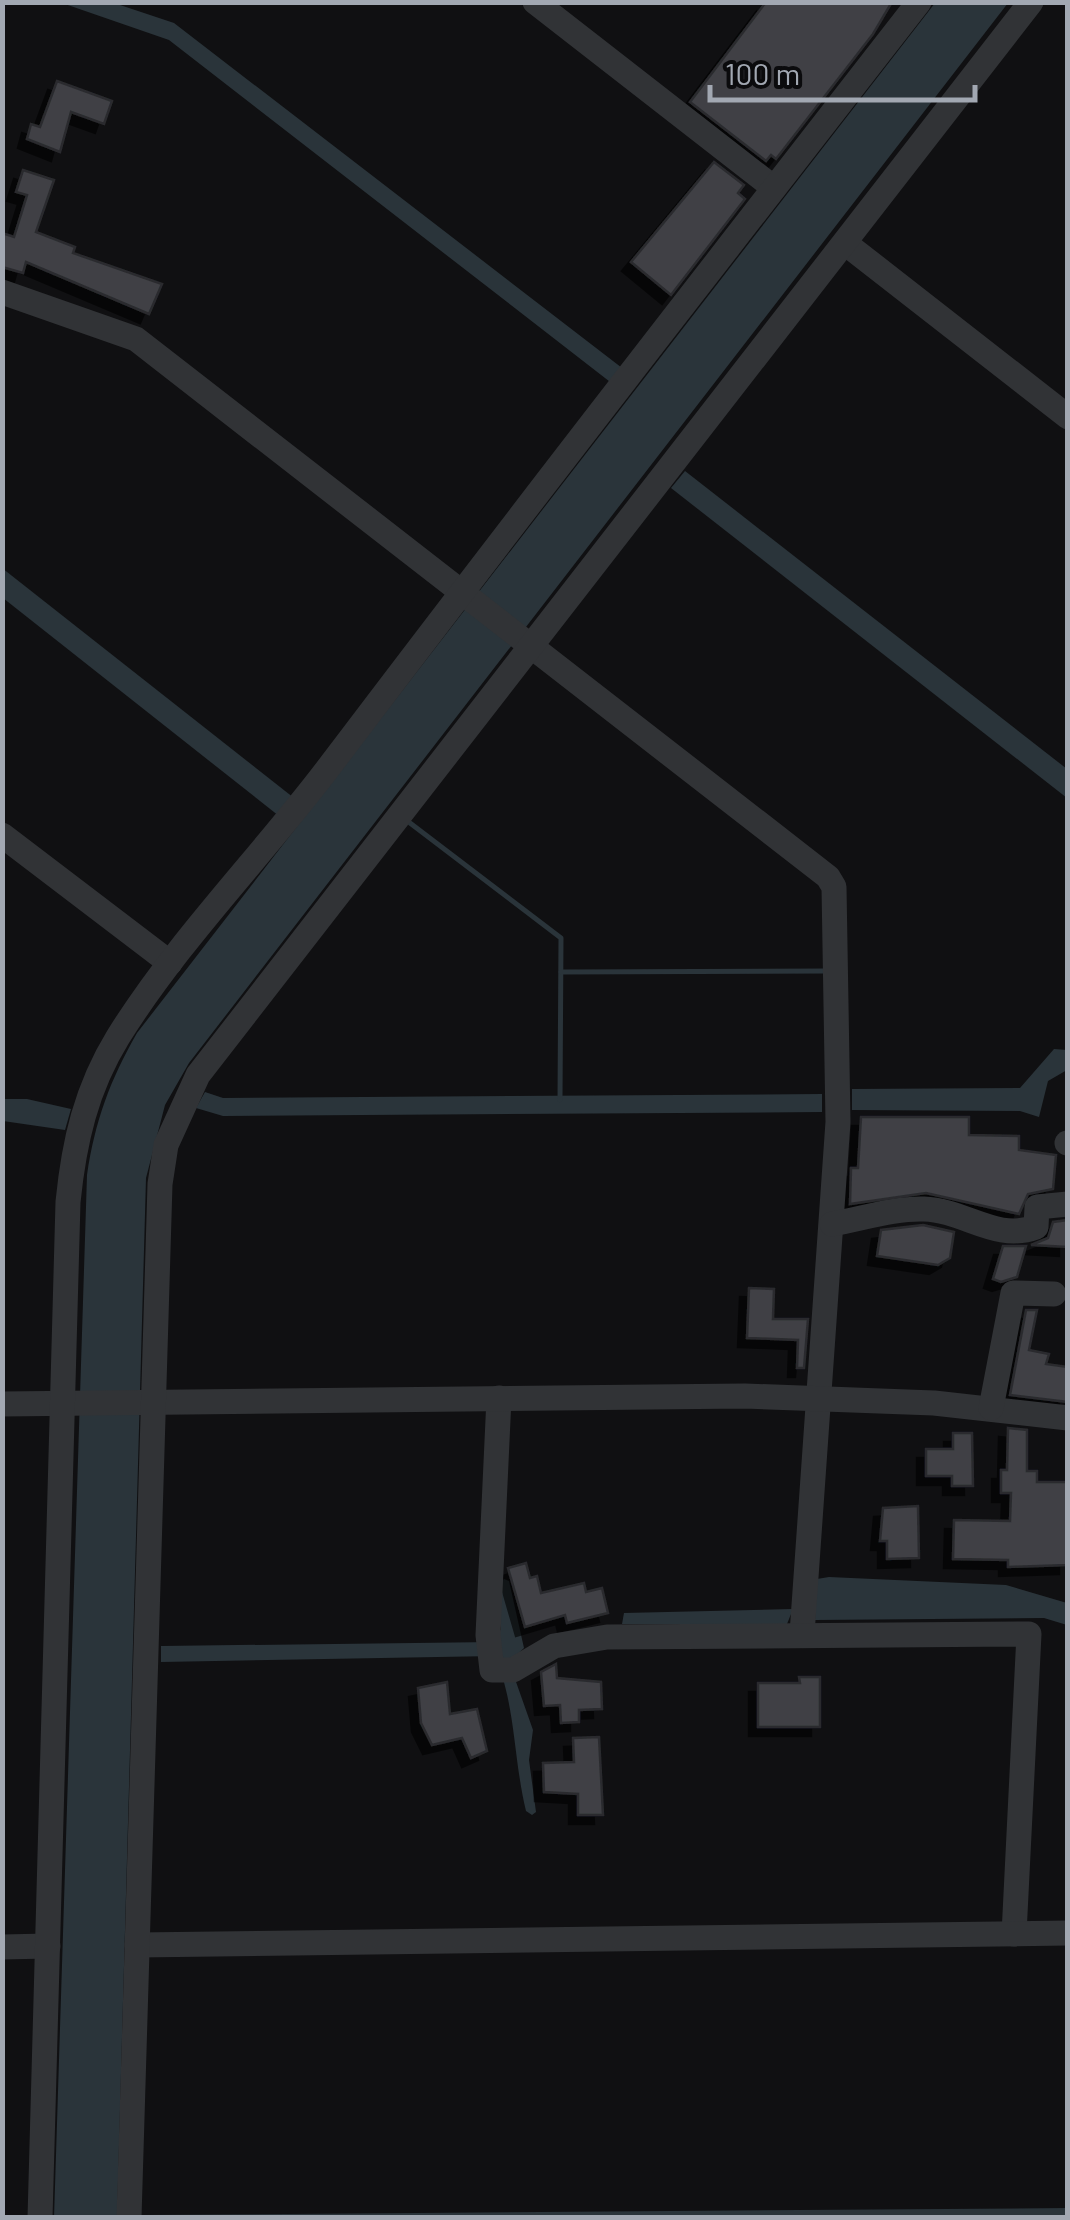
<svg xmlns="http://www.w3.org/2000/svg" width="1070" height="2220" font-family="Barlow,sans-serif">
<defs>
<filter id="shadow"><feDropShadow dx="-9" dy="9" stdDeviation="0" flood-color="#0009"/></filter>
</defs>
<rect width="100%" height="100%" fill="#101012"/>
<g fill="#2a343a">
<polygon points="62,3 114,3 174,23 626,371 614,385 169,40"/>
<path d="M935,3H1008L189,1063L165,1105L146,1178L117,2217L54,2218L87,1175C95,1121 110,1080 137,1033Z"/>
<polygon points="685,471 1067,769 1067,798 671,488"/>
<polygon points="2,568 294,798 279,816 3,598"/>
<polygon points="1054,1049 1067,1050 1067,1070 1048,1081 1039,1117 1020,1111 852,1110 852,1089 1020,1088"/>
<polygon points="205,1092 223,1098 822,1094 822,1112 223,1116 196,1108"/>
<polygon points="3,1099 27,1099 71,1109 65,1130 3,1121"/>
<polygon points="829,1577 1006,1585 1067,1603 1067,1625 1044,1618 815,1620 817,1579"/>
<path d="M504,1579L509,1581L524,1648L509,1662L533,1730L529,1760L536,1812L532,1815L526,1811C513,1757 516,1706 495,1656L161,1662V1646L494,1642L501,1629L498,1586Z"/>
<polygon points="793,1609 787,1624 622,1624 624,1613"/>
<polygon points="1068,2208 1067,2218 140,2218 140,2215"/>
</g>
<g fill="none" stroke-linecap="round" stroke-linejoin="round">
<g stroke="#2a343a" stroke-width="5">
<polyline points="410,823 561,938 560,1100"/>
<polyline points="561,972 827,971"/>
</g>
</g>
<g fill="#3f4045" stroke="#2a2b2e" stroke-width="2.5" filter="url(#shadow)">
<polygon points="766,2 892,2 873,34 776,159 771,155 766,161 690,102"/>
<polygon points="57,81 112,101 104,124 71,112 60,152 27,139 31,124 40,127"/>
<polygon points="714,162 744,185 738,193 745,199 671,295 631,262"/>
<polygon points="23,170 54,180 36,232 75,247 73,253 162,284 149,314 26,262 23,273 2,267 2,233 14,237 27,195 16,192"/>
<polygon points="861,1117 969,1117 969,1135 1019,1136 1019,1150 1056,1155 1053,1189 1028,1194 1019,1214 926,1193 850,1204 851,1168 858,1168"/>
<polygon points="1068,1220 1068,1247 1031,1245 1048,1238 1053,1222"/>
<polygon points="923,1225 954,1232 950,1258 938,1265 877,1256 881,1230"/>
<polygon points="1003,1246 1026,1246 1017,1277 1001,1282 993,1279"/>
<polygon points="749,1288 774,1289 773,1319 808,1319 804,1368 797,1368 798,1340 747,1338"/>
<polygon points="1026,1310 1037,1310 1029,1350 1049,1354 1046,1364 1068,1367 1068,1402 1010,1395"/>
<polygon points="1008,1428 1027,1430 1027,1471 1037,1471 1037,1482 1068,1482 1068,1565 1008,1567 1008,1560 953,1559 954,1520 1010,1521 1011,1493 1001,1493 1001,1470 1007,1470"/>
<polygon points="953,1433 972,1433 973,1486 952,1486 952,1476 926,1476 926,1449 953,1449"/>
<polygon points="918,1506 919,1558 887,1559 887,1541 880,1541 883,1508"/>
<polygon points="526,1563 530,1578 537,1576 541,1593 584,1583 586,1592 602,1588 608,1613 567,1623 565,1615 525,1627 508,1568"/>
<polygon points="556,1664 557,1678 601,1682 602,1709 579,1710 579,1722 561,1723 560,1705 544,1706 541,1672"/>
<polygon points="799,1677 820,1677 820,1727 758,1727 758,1683 800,1683"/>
<polygon points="447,1682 450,1714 477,1709 487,1751 471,1758 462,1738 432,1745 421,1723 418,1688"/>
<polygon points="599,1737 603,1815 578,1815 578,1794 544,1792 543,1763 574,1762 573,1738"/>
</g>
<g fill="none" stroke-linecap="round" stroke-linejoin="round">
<g stroke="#313336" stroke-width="25">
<polyline points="535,2 774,188"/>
<polyline points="845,243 1068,417"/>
<polyline points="2,292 136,339 828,877 834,887 838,1122 802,1634"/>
<polyline points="2,835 170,963"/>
<polyline points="1067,1143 1068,1143"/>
<path d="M832,1224C861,1219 895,1208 924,1209C964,1210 996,1242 1036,1227L1037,1207L1068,1204"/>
<polyline points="499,1398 488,1635 492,1670 513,1670 554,1646 607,1637 1029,1634 1014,1934"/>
<polyline points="2,1404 745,1396 934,1403 1068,1418"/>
<polyline points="991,1408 1013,1293 1054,1294"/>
<polyline points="137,1945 1068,1933"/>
<polyline points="2,1947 48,1946"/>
<path d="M40,2218L68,1202C74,1142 86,1089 118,1037C179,939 263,855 332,763C525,508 722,255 919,2"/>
<polyline points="129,2218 160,1184 166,1145 198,1075 1031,2"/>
</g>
</g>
<rect width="1070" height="2220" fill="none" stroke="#a2a8b2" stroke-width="10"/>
<path d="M710 85v15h265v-15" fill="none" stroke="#a2a8b2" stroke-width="5"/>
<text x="725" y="85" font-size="30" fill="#a2a8b2" stroke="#0b0b0d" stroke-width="8" paint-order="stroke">100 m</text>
</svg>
